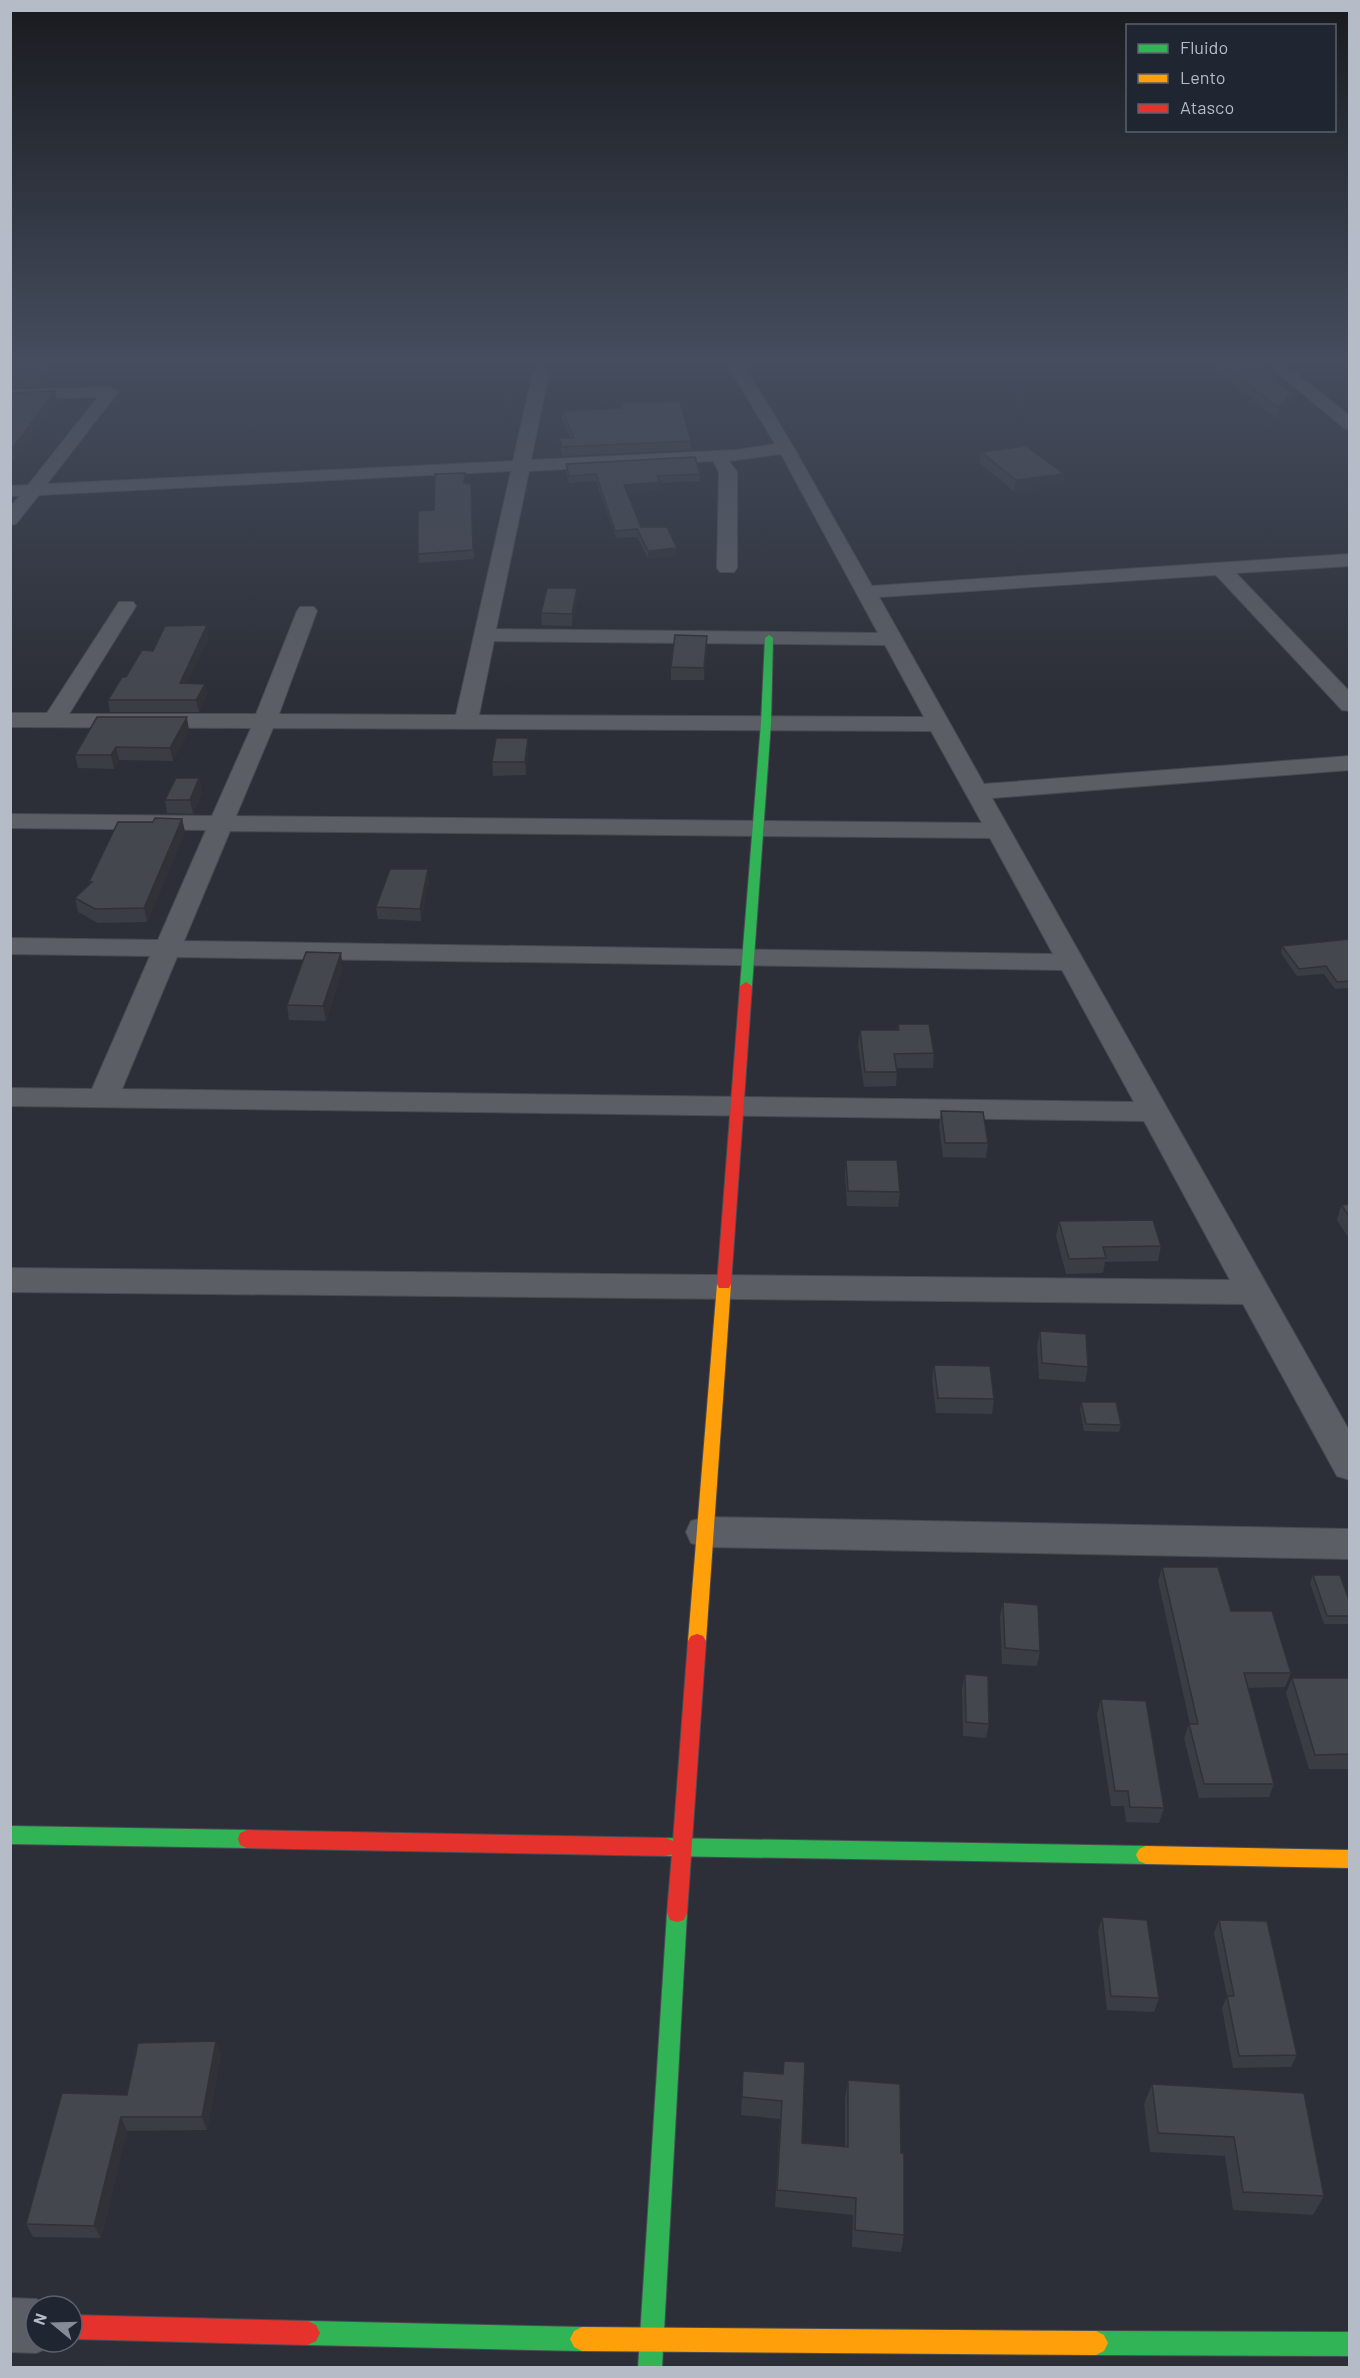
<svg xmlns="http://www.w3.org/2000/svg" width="1360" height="2378" font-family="Barlow,sans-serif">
<rect width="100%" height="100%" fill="#2c2f37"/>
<polygon fill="#2a393d" points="291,359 386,359 386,365 290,369"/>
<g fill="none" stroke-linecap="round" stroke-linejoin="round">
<defs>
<g id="street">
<path d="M724,359H740L794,448L872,586L1350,554V566L1236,573L1350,692V711L1342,710L1216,575L879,597L984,784L1350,756V770L992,798L1350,1432V1480L1337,1476L1243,1304L10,1292V1268L1230,1280L1144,1121L10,1106V1088L92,1089L150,956L10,954V938L158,940L206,830L10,828V814L212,816L251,728L10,727V713H47L119,602H133L136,606L69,714H256L297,611L300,607H314L317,611L279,714L456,715L511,471L39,495L16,524L10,525V507L20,496H10V486L28,485L98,397L10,400V390L110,387L118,392L47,484L513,461L533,372L541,367L549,372L531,460L737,450L775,444ZM781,454L878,633L496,629L529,471L713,461L719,472L717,568L720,572H734L737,568V472L729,461ZM494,641L885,645L924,717L479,715ZM273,728L931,731L982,823L236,816ZM230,831L990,838L1053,954L184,941ZM177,957L1062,970L1134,1102L122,1089Z"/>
<polygon points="1261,359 1278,359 1350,416 1350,430 1344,428"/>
<polygon points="705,1517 1350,1529 1350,1559 705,1547 691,1543 686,1532 691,1521"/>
<polygon points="10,2298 36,2299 53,2306 36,2306 36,2342 56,2342 55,2345 36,2353 10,2352"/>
</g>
<g id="fast">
<polygon points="769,635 773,638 771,723 752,986 746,990 740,986 761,723 765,638"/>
<polygon points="10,1826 247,1830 254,1833 256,1839 254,1845 247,1848 10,1844"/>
<polygon points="666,1838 1146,1846 1153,1849 1156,1855 1153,1861 1146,1864 666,1856 659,1853 656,1847 659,1841"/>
<polygon points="677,1904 684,1906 687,1913 662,2368 638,2368 667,1913 670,1906"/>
<polygon points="308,2321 582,2327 590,2331 594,2339 590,2347 582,2351 308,2345 300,2341 296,2333 300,2325"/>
<polygon points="1096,2331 1350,2332 1350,2356 1096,2355 1088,2351 1084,2343 1088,2335"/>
</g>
<g id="slow">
<polygon points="724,1279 729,1280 731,1284 706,1641 703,1646 697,1648 691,1646 688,1641 717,1284 719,1280"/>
<polygon points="1146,1846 1350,1850 1350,1868 1146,1864 1139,1861 1136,1855 1139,1849"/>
<polygon points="582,2327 1096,2331 1104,2335 1108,2343 1104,2351 1096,2355 582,2351 574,2347 570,2339 574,2331"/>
</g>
<g id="jam">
<polygon points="746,982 752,986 731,1284 729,1288 719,1288 717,1284 740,986"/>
<polygon points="697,1634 703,1636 706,1641 687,1913 684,1920 677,1922 670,1920 667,1913 672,1854 666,1856 247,1848 240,1845 238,1839 240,1833 247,1830 666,1838 673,1841 688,1641 691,1636"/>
<polygon points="72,2315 308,2321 316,2325 320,2333 316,2341 308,2345 72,2339"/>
</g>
</defs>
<use href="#street" stroke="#484a50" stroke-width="2"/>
<use href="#fast" stroke="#494c54" stroke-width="2"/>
<use href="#slow" stroke="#494c54" stroke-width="2"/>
<use href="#jam" stroke="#494c54" stroke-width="2"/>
<use href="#street" fill="#5b5e65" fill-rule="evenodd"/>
<use href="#fast" fill="#30b455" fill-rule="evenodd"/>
<use href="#slow" fill="#ff9f0a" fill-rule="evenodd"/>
<use href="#jam" fill="#e5322d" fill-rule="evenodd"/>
</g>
<g fill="#3a3d43">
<polygon points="98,359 142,359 138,365"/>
<polygon points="1205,359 1251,359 1291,393 1289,402 1276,418 1221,374"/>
<polygon points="10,365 51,366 53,375 45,387 10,388"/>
<polygon points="10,393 57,401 14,459 10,459"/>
<polygon points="562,411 691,441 691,450 562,456 560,447 559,438 570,438 562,420"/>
<polygon points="981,452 1064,474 1063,485 1014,491 979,463"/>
<polygon points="566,464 700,474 700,481 660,483 660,489 627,492 641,527 677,548 677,556 648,558 637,537 616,538 596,481 569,483 566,471"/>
<polygon points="466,483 471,483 474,559 419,563 418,554 434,510"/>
<polygon points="577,600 572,626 542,625 541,613"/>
<polygon points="707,636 707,648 704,680 671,680 671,667"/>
<polygon points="209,637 187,683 205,684 207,695 199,712 110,712 108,700 126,677 153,651"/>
<polygon points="189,730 173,761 119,760 114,769 78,768 75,755"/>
<polygon points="528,738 528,751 526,775 493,776 492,762"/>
<polygon points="199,778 202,792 193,814 167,813 165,800"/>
<polygon points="182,819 185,832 147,922 98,923 78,912 75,898 90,884 89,882 153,822"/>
<polygon points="429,881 421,921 378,919 376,907"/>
<polygon points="1350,939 1350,988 1335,989 1324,974 1297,976 1281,953 1282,946"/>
<polygon points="343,967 326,1021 289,1020 287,1005"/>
<polygon points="898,1024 934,1053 933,1068 897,1068 897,1072 896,1086 864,1087 858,1045 860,1030 897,1030"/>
<polygon points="941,1111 988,1143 986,1158 943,1157 939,1126"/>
<polygon points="846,1160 900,1192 898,1207 847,1206 845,1175"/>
<polygon points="1350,1204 1350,1240 1337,1220 1341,1205"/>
<polygon points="1059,1221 1161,1246 1158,1261 1105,1262 1103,1273 1066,1274 1056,1236"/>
<polygon points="1040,1331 1088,1367 1085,1382 1039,1379 1037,1346"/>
<polygon points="934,1365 994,1399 992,1414 936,1413 932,1380"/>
<polygon points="1081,1402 1121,1425 1119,1432 1084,1431 1080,1409"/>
<polygon points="1162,1567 1231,1611 1291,1673 1285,1687 1248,1688 1274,1784 1269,1797 1199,1798 1184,1738 1189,1724 1190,1724 1158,1581"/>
<polygon points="1313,1575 1350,1603 1350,1624 1324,1624 1310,1583"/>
<polygon points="1003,1602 1040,1651 1037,1666 1002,1664 1000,1617"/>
<polygon points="965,1674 989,1724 986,1738 963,1736 962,1689"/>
<polygon points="1292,1678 1350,1678 1350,1769 1309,1769 1286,1693"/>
<polygon points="1101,1699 1164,1808 1159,1823 1126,1822 1124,1806 1111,1806 1097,1714"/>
<polygon points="1102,1917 1159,1998 1154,2012 1107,2010 1098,1931"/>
<polygon points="1219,1920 1297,2055 1291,2067 1233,2068 1222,2008 1227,1996 1214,1933"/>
<polygon points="216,2041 221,2055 207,2130 127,2131 101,2238 33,2237 26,2224 127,2095"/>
<polygon points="743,2071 783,2074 802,2143 845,2147 845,2098 848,2080 901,2153 904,2235 901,2252 852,2247 853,2215 775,2207 780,2119 741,2115"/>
<polygon points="1152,2084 1324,2196 1313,2215 1233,2210 1225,2156 1150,2152 1144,2104"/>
</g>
<g fill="#303237">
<polygon points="138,359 142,359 138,365 137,360"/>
<polygon points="51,366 53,375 45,387 43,377"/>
<polygon points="55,391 57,401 14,459 12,449"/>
<polygon points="1291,393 1289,402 1276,418 1278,408"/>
<polygon points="1064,474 1063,485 1014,491 1016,480"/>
<polygon points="660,482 660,489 624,492 624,485"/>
<polygon points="677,548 677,556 648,558 648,551"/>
<polygon points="577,588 577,600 572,626 572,614"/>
<polygon points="207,625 209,637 182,695 180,683"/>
<polygon points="707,636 707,648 704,680 704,668"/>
<polygon points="205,684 207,695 199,712 196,700"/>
<polygon points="187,717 189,730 173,761 170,748"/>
<polygon points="528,738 528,751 526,775 525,762"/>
<polygon points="116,747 119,760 114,769 111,755"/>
<polygon points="199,778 202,792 193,814 190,800"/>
<polygon points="182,819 185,832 147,922 144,908"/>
<polygon points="428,869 429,881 421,921 420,909"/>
<polygon points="341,953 343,967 326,1021 323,1006"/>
<polygon points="216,2041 221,2055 207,2130 202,2117"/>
<polygon points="121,2117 127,2131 101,2238 94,2226"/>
</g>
<g fill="#44474e" stroke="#303237" stroke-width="1.5">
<polygon points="1216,359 1251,359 1291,393 1278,408"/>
<polygon points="10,365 51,366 43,377 10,379"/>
<polygon points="55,391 12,449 10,449 10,393"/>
<polygon points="680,401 691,441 562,447 559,438 574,438 562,411 621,408 622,402"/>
<polygon points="1026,446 1064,474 1016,480 981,452"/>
<polygon points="695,457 700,474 657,476 660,482 624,485 641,527 667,527 677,548 648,551 637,529 615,531 596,474 569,476 566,464"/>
<polygon points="465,473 464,483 471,483 473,550 418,554 418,511 434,510 435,474"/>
<polygon points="547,588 577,588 572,614 541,613"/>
<polygon points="207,625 180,683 205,684 196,700 108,700 122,677 126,677 142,650 153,651 165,626"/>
<polygon points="675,635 707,636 704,668 671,667"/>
<polygon points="97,717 187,717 170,748 116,747 111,755 75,755"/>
<polygon points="496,738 528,738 525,762 492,762"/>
<polygon points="176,778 199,778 190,800 165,800"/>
<polygon points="155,818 182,819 144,908 95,909 75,898 92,882 89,882 118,822 153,822"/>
<polygon points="390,869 428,869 420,909 376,907"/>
<polygon points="1350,939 1350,981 1337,982 1326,966 1299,969 1282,946"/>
<polygon points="306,952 341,953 323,1006 287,1005"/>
<polygon points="898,1024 929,1024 934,1053 894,1054 897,1072 865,1072 860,1030 899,1030"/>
<polygon points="941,1111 983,1112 988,1143 945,1143"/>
<polygon points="846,1160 897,1160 900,1192 848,1191"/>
<polygon points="1350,1204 1350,1217 1341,1205"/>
<polygon points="1153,1220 1161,1246 1103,1247 1106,1258 1069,1259 1059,1221"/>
<polygon points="1040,1331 1086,1334 1088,1367 1042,1363"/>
<polygon points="934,1365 990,1366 994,1399 938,1398"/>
<polygon points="1081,1402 1116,1402 1121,1425 1086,1424"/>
<polygon points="1162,1567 1218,1567 1231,1611 1272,1611 1291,1673 1244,1673 1274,1784 1204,1784 1189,1724 1198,1724"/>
<polygon points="1313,1575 1340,1575 1350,1603 1350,1616 1327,1616"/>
<polygon points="1003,1602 1038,1605 1040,1651 1005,1648"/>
<polygon points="965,1674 988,1676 989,1724 966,1722"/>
<polygon points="1292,1678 1350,1678 1350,1754 1315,1755"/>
<polygon points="1101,1699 1146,1701 1164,1808 1130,1807 1128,1791 1115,1791"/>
<polygon points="1102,1917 1147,1920 1159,1998 1111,1996"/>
<polygon points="1219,1920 1267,1921 1297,2055 1239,2056 1227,1996 1234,1996"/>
<polygon points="216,2041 202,2117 121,2117 94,2226 26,2224 62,2093 127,2095 138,2043"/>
<polygon points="784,2061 805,2062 802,2143 848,2147 848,2080 900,2084 901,2153 904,2153 904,2235 855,2230 856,2198 777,2190 782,2101 742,2097 743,2071 783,2074"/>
<polygon points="1152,2084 1304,2093 1324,2196 1243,2192 1234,2137 1158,2133"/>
<polygon points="103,2366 179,2367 103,2367"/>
</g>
<linearGradient id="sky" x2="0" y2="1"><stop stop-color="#181a1e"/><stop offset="0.52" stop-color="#454d5e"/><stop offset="1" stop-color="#454d5e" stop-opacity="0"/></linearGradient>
<rect width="1360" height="692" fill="url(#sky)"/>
<rect width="1360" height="2378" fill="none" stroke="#b6bcc7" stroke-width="24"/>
<rect x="1126" y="24" width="210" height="108" fill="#1f2631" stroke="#5b626d" stroke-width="1.5"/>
<rect x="1138" y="44" width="30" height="9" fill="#30b455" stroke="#5b626d" stroke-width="1.5"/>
<text x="1180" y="54" font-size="18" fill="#b6bcc7">Fluido</text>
<rect x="1138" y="74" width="30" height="9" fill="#ff9f0a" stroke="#5b626d" stroke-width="1.5"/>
<text x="1180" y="84" font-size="18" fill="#b6bcc7">Lento</text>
<rect x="1138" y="104" width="30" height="9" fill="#e5322d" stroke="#5b626d" stroke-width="1.5"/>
<text x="1180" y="114" font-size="18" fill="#b6bcc7">Atasco</text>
<g transform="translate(54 2324) rotate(289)"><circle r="28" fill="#1f2631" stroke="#5b626d" stroke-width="1.5"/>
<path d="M0-4.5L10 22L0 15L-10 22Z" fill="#868b95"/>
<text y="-9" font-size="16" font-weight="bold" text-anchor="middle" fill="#b6bcc7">N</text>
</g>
</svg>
